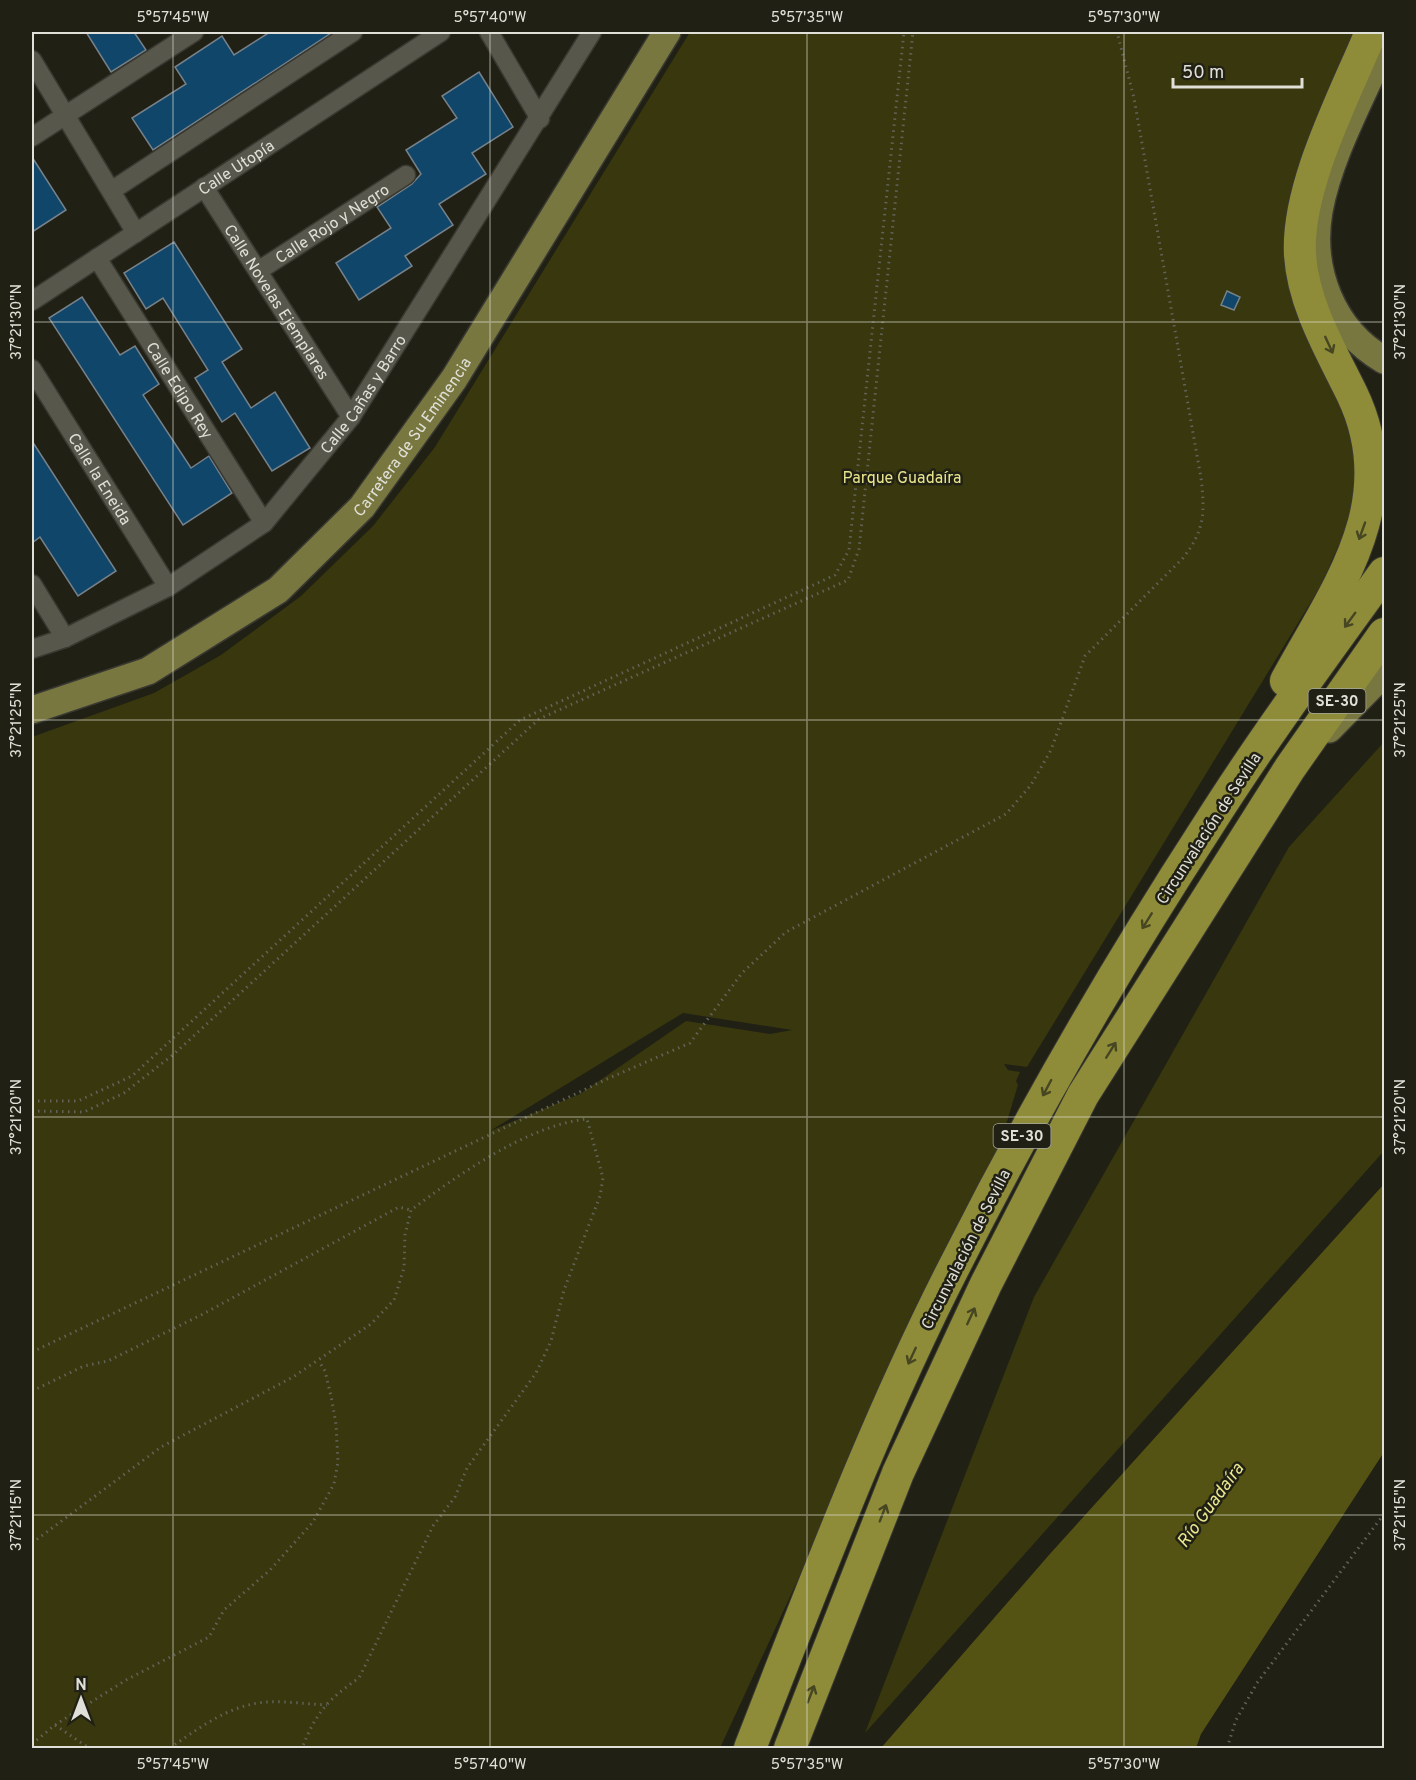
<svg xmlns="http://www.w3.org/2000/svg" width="1416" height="1780" font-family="Overpass,sans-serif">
<rect width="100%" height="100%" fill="#202015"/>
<g fill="#38370d" fill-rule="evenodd">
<path d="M690,32H1354L1308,139L1287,214L1284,258L1301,325L1334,387L1357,445V504L1320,587L1027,1067L1004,1064L1008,1070L1020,1072L1016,1081L1018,1085L1002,1138L720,1748H32V737L154,693L221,655L301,596L373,526L435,447ZM683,1013L792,1030L770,1034L686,1021L580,1094L490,1131Z"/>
<polygon points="1384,742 1384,1151 865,1733 1034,1297 1289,847"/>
</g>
<polygon fill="#555314" points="1384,1184 1384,1452 1201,1734 1196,1748 881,1748 1049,1555"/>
<g fill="#104669" stroke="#76818a" stroke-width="1.5">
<polygon points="86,32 134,32 146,50 111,72"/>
<polygon points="270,32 333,32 153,150 132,118 186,84 175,67 222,36 234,55"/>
<polygon points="479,72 513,127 472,153 486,174 439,204 453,225 405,256 412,266 359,300 336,263 391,228 377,207 412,184 421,174 406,150 457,118 442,96"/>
<polygon points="32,157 66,210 32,232"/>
<polygon points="174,242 242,349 222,362 251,408 275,392 310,448 272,471 235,413 222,422 195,378 208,370 163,298 146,309 124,273"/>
<polygon points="1227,291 1240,297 1234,310 1221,305"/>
<polygon points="82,297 120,355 135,346 159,384 143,395 191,468 209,456 232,493 183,525 49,318"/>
<polygon points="32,441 116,571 78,596 40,537 32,543"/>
</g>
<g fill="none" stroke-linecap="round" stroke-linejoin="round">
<defs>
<g id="street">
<polyline points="489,32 540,119"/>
<polyline points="32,60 136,233"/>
<polyline points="32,137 194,32"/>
<path id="s1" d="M204,187L351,417"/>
<polyline points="111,191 353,32"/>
<path id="s2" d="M97,258L264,523"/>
<path id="s3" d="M258,271L406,175"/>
<path id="s4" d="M32,301L441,32"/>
<path id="s5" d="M32,369L168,587"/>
<polyline points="32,584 65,638"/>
<path id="s6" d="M32,649L65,638L168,587L264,523L351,417L592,32"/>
</g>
<g id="primary">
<path d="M1384,46C1362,97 1329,156 1319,211C1309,270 1332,330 1384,360"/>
<path id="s7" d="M32,710L148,671L278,590L362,507L454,379L667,32"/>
<polyline points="1329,729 1384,673"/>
</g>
<g id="highway">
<path d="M1286,681C1336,589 1404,502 1352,394C1331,351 1303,304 1300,255C1296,187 1345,95 1371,32"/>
<path d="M750,1748C814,1585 875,1421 955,1265C1031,1114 1115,969 1207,827C1262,740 1324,656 1384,573"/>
<polyline points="790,1748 898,1473 986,1284 1083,1095 1290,768 1384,634"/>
</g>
</defs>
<use href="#street" stroke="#393932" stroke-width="21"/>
<use href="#primary" stroke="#393932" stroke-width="30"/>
<use href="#highway" stroke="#393932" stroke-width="34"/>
<g stroke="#626258" stroke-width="3" stroke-dasharray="1.5 4.5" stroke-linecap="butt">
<polyline points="32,1101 78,1101 132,1076 520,720 835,575 849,550 904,32"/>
<polyline points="32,1111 84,1112 124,1093 174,1054 539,719 848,580 859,549 913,32"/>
<path d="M32,1352L607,1079L690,1043L742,973L786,932L1006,814L1031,785L1051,750L1085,656L1183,558C1205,530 1205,512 1201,478L1134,98L1117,32"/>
<polyline points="32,1391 84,1366 108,1361 203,1314 399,1207 411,1210"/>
<path d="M32,1543L161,1447L293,1377L371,1324L394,1300L404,1268L405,1235L411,1210C458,1175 528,1125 587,1119L603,1178L600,1196L564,1290L551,1341L536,1373L467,1468L455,1497L433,1526L359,1678C327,1700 316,1713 302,1748"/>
<polyline points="55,1725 126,1680 209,1637 224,1610 270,1570 313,1522 334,1484 338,1462 336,1424 331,1396 325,1371 319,1361"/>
<polyline points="32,1744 55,1725 89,1748"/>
<path d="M170,1748C199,1728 229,1705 266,1702C286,1701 307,1704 327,1705"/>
<polyline points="1227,1748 1236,1720 1257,1683 1384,1514"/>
</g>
<use href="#street" stroke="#57574b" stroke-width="18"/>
<use href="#primary" stroke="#797740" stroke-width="27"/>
<use href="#highway" stroke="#8f8c39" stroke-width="32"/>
</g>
<defs><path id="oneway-shaft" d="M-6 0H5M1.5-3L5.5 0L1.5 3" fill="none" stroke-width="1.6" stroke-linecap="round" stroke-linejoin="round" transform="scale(1.5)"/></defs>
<g stroke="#474622">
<use href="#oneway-shaft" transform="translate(1329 345) rotate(65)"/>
<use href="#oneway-shaft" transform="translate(1362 531) rotate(110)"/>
<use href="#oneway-shaft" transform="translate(1350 620) rotate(126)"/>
<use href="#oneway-shaft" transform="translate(1147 921) rotate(122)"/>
<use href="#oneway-shaft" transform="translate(1111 1050) rotate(-58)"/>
<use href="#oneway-shaft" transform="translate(1047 1088) rotate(118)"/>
<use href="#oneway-shaft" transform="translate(971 1316) rotate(-65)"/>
<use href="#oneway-shaft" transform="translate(912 1356) rotate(115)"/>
<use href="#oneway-shaft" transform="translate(883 1513) rotate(-69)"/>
<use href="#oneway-shaft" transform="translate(811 1694) rotate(-69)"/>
</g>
<path fill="none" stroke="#e0e0d8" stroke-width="1.5" stroke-opacity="0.45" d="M173,32V1748M490,32V1748M807,32V1748M1124,32V1748M32,322H1384M32,720H1384M32,1117H1384M32,1515H1384"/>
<g text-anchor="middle" stroke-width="5" stroke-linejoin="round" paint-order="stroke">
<g fill="#202015" stroke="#a6a69e" stroke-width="1.5">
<rect x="1308.5" y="689" width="57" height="24" rx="4.5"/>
<rect x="993.5" y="1124" width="57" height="24" rx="4.5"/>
</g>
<g font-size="15" font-weight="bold" fill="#e0e0d8">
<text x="1337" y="706">SE-30</text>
<text x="1022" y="1141">SE-30</text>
</g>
<g font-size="16" fill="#e0e0d8" stroke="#202015">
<text dy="6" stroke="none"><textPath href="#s4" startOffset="244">Calle Utopía</textPath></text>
<text dy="6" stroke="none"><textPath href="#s3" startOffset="88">Calle Rojo y Negro</textPath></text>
<text dy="6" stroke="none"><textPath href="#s1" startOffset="136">Calle Novelas Ejemplares</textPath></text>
<text dy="6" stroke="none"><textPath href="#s2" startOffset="156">Calle Edipo Rey</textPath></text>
<text dy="6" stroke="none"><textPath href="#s6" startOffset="428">Calle Cañas y Barro</textPath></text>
<text dy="6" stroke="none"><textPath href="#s7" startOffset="480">Carretera de Su Eminencia</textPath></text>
<text dy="6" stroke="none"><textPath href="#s5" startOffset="129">Calle la Eneida</textPath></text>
<text transform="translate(1208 828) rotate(-57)" y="6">Circunvalación de Sevilla</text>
<text transform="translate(965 1249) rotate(-63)" y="6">Circunvalación de Sevilla</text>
</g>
<g font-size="16" fill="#e8e58c" stroke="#202015">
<text x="902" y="483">Parque Guadaíra</text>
</g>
<g font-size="18" font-style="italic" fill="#ebe88f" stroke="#202015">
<text transform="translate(1210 1505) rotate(-54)" y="6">Río Guadaíra</text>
</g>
</g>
<rect width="1416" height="1780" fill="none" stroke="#202015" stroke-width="66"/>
<g transform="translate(81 1699)" stroke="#202015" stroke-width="4.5" paint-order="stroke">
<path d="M0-4.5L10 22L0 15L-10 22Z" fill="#e0e0d8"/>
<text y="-9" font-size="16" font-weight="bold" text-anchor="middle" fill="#e0e0d8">N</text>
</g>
<path d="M1173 78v9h129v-9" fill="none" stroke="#e0e0d8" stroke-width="3"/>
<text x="1182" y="78" font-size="18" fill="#e0e0d8" stroke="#202015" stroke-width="4.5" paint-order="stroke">50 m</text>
<rect x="33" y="33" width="1350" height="1714" fill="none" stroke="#e0e0d8" stroke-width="2"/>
<g font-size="15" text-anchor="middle" fill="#e0e0d8">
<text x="173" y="22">5°57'45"W</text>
<text x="490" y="22">5°57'40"W</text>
<text x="807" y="22">5°57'35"W</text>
<text x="1124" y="22">5°57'30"W</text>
<text transform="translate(16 322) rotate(-90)" y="5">37°21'30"N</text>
<text transform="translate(1400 322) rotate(-90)" y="5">37°21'30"N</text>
<text transform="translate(16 720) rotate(-90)" y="5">37°21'25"N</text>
<text transform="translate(1400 720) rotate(-90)" y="5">37°21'25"N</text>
<text transform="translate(16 1117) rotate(-90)" y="5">37°21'20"N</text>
<text transform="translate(1400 1117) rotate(-90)" y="5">37°21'20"N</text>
<text transform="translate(16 1515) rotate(-90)" y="5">37°21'15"N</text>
<text transform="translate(1400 1515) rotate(-90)" y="5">37°21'15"N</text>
<text x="173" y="1769">5°57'45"W</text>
<text x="490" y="1769">5°57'40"W</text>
<text x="807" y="1769">5°57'35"W</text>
<text x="1124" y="1769">5°57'30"W</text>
</g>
</svg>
